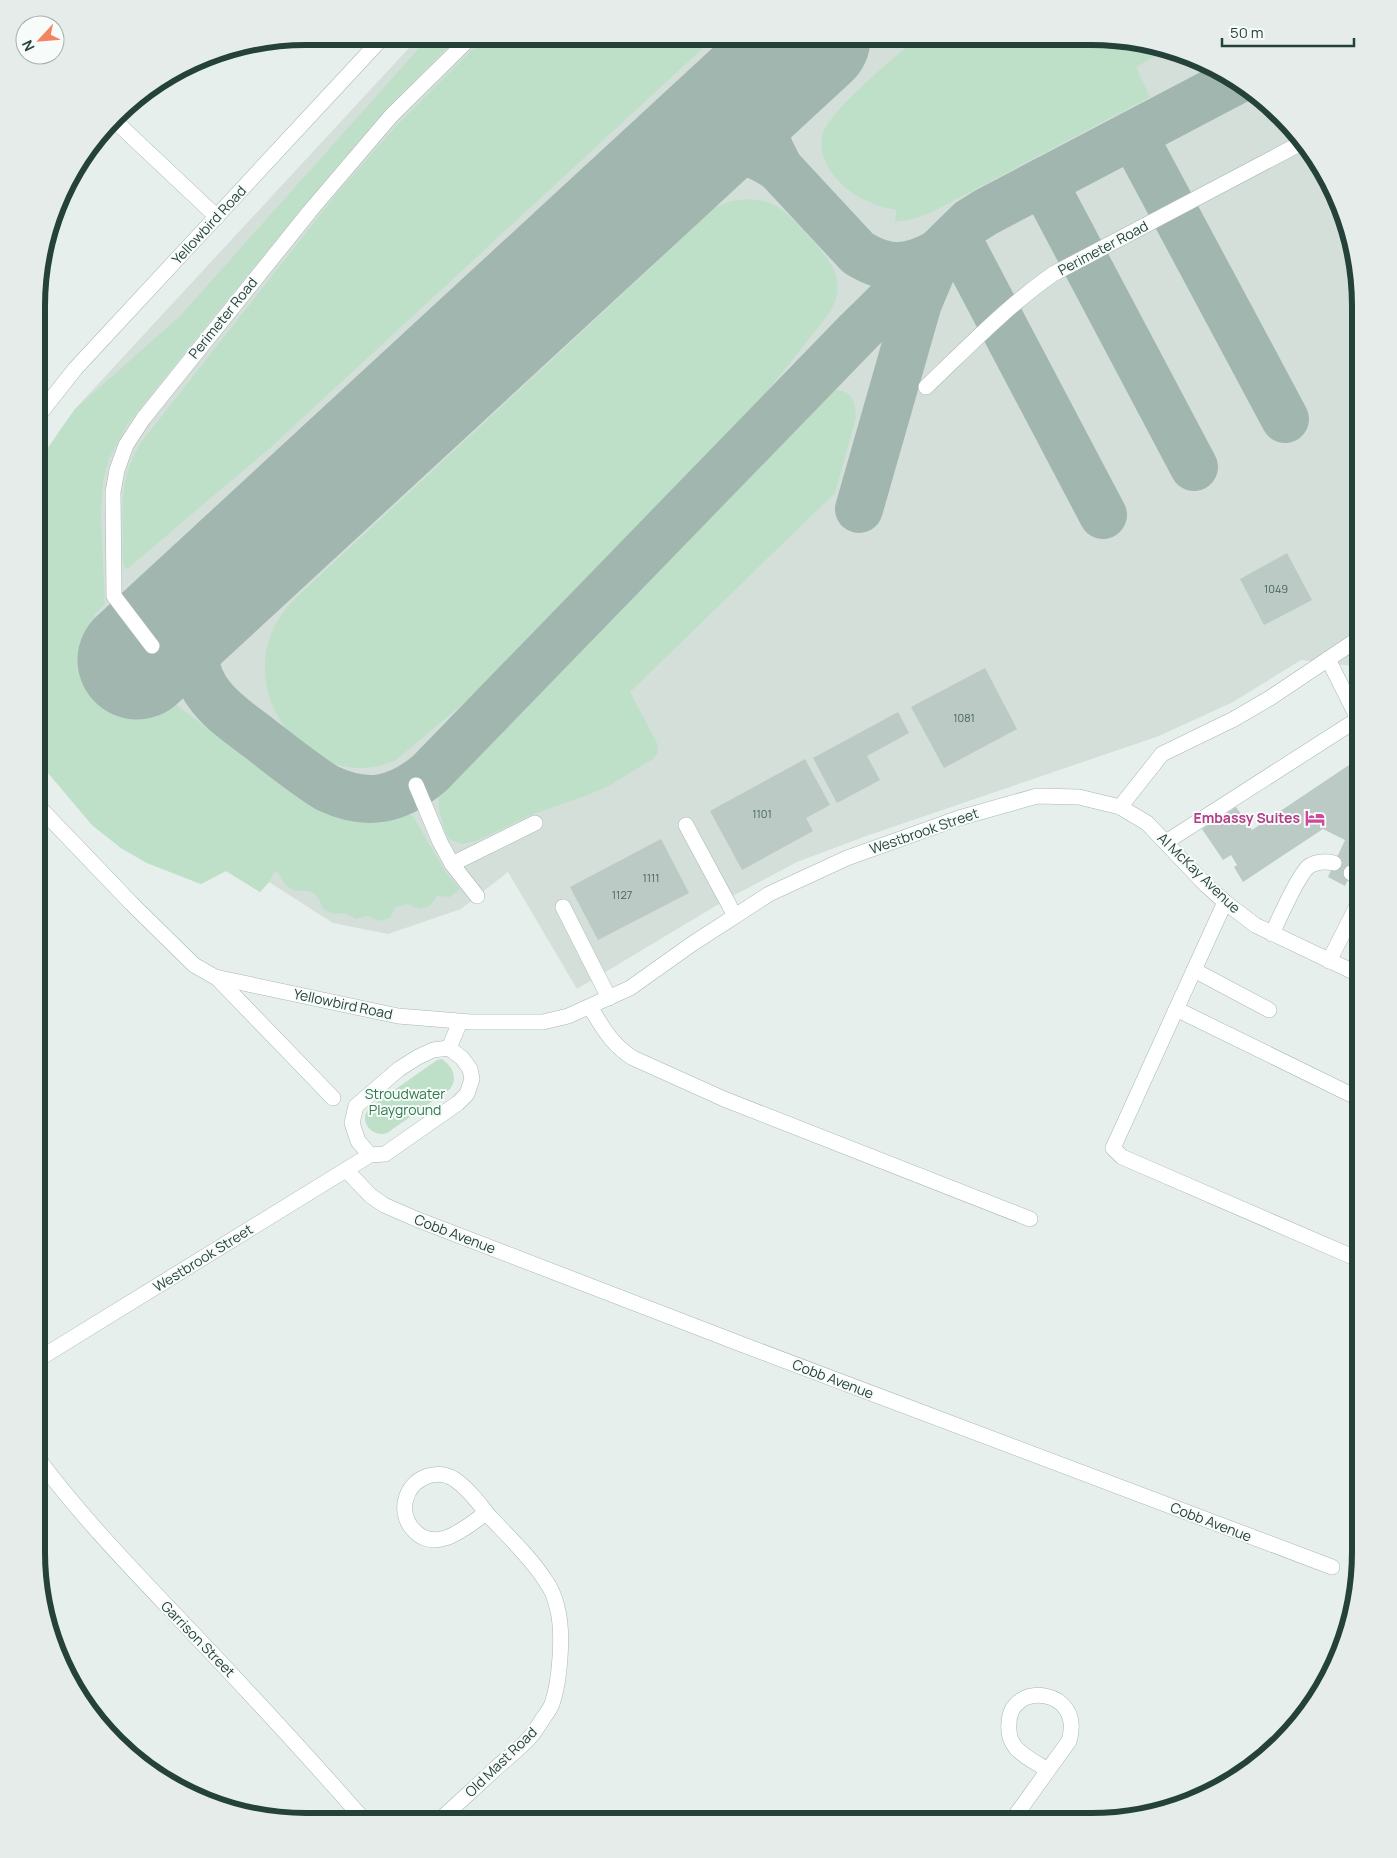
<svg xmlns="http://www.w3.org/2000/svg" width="1397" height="1858" font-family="Manrope,sans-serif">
<rect width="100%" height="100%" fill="#e6efeb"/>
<polygon fill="#d4dfda" points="419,37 1126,39 1194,57 1241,82 1294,128 1333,187 1352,237 1361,306 1361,667 1301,660 1233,702 1159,736 869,835 797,862 729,898 577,989 508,872 461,909 388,934 333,923 269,882 260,892 226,871 201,884 147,863 121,848 92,825 38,761 38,462 75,409"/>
<g fill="#bfe0c8">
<path d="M429,37H458L389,106L337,166L202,331L127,425L109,459L103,482L101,517L105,604L94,615L178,706L303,800L337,818L360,821L380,822L407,814L413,816L445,871L460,889L450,897L437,896L430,906L419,909L407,904L396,907L390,918L379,921L367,916L356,919L345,913L333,914L323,909C312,879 302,899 287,886C281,881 283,876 275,871L269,882L260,892L226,871L201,884L147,863L121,848L92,825L38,761V462L75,409L180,316Z"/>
<path d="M485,37H715L270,448L127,569L125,568C121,560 123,547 123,538C122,501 121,473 142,441L338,192L395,127Z"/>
<path d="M916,38L1126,39L1167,50L1136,67L1150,97L932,212L913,219L895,222L896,210C871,205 851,196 834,176C825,164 818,149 823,133C831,109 895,58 916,38Z"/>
<path d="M748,199C759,200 769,201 778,207C792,216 833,260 836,275C840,289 836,304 828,315L747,417L494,678L396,760C320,795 242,710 271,634C281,609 300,594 319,576L641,277L698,222L715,207L731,201Z"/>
<path d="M835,390C853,391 855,401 856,418L835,493L630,692L657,743L658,752L653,759L609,786L582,797L531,815L476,841L461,844L449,839L445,832L439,810L438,793L817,402L826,394Z"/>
<path d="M442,1059C453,1067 458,1078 450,1089L387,1133C372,1138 358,1121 369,1108L437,1060Z"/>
</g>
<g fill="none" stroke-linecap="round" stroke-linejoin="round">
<g stroke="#a2b6b0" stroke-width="48">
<path d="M785,61L772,84L765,106L764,127L769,148L779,168L858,253C887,271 907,270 937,254"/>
<polyline points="1133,135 1285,419"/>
<path d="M666,170C709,147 735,138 779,168"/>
<polyline points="1043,182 1194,467"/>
<polyline points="956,236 1103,515"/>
<polyline points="859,509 918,303 934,265"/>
<path d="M224,580C217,589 210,598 204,608C188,636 191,673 212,698C225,714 242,725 259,738C281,755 303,773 327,788C367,807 397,801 430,773L858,332L970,222L986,212L1237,80"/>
</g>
<polyline stroke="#a2b6b0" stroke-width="119" points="137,660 811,38"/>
</g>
<g fill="#bbcac4">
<polygon points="1287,553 1312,600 1264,625 1240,579"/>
<polygon points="985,668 1017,729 944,768 911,707"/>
<polygon points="898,712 909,733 867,756 880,780 837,803 813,758"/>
<polygon points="805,759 830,805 806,818 813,831 742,870 710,811"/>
<polygon points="1355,761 1361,764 1360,854 1345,886 1328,877 1345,840 1323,829 1243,882 1234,867 1237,865 1231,855 1223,860 1202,829 1236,807 1252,830"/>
<polygon points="661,839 689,893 598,940 570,887"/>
</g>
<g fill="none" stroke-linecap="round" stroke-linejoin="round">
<defs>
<g id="minor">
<polyline points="114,120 217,217"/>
<path d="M926,387C967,348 1006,307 1053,274L1303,142"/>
<polyline points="38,416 75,369 384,36"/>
<polyline points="152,646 114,596 113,492 117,470 126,445 143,419 310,211 391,116 471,37"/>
<polyline points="1328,659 1358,719 1361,718"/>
<polyline points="416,785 440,842 452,864 477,896"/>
<polyline points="38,806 132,904 194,965 215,977 398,1016 471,1022 543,1022 568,1016 630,988 692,944 769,894 847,858 959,818 1037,796 1079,797 1120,807 1147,823 1206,885 1225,902 1255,925 1360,975"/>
<polyline points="1120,807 1162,754 1234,719 1270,698 1361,637"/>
<polyline points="686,825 735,916"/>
<polyline points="1166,842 1358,719"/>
<polyline points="452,864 535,823"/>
<polyline points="1351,873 1358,878 1360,882"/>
<polyline points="1225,902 1113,1148 1122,1157 1360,1260"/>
<polyline points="563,907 609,998"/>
<path d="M1272,934C1279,919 1297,877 1308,867C1316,861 1325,861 1334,863"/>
<polyline points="1329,961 1360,900"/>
<polyline points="1194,970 1269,1010"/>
<polyline points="216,977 333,1098"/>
<path d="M590,1007C603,1028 612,1045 633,1058L724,1099L1030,1219"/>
<polyline points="1176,1009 1360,1099"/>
<polyline points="449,1048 460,1022"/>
<polyline points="346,1170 371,1196 384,1205 416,1219 741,1344 1332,1567"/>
<polyline points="37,1360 370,1155 385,1154 458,1103 467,1094 472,1079 470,1069 462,1058 449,1048 433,1050 418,1057 399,1069 356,1106 352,1123 358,1141 370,1155"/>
<path d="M36,1456C81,1517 135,1572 187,1627C247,1690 306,1754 364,1820"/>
<path d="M440,1820C458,1803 477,1786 495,1769C507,1758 521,1748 531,1736C536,1730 540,1723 544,1717C547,1713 550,1709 552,1704C560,1681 564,1631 557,1607C555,1598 551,1588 545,1580C532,1559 508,1536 490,1517C480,1505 468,1488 454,1479C436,1468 411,1478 406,1499C403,1508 405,1519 411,1527C434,1557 466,1527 486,1513"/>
<path d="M1014,1822L1018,1812L1069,1741C1085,1688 1010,1680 1009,1723C1008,1732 1010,1741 1016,1748C1024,1757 1038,1764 1048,1770"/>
</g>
</defs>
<use href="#minor" stroke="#a8b8b2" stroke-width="16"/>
<use href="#minor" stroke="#fff" stroke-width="15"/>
</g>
<defs>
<symbol id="hotel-bare" viewBox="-9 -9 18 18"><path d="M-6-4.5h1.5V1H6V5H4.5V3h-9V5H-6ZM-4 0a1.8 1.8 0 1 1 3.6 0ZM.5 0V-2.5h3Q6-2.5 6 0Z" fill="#d1479c" stroke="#f7fbf9" stroke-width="2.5" paint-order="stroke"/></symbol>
</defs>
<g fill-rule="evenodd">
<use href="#hotel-bare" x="1301" y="804" width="28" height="28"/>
</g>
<g text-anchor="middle" stroke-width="4" stroke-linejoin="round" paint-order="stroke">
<g font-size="11" fill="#4a645c">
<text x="1276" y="593">1049</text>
<text x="964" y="722">1081</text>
<text x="762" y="818">1101</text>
<text x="651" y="882">1111</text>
<text x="622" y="899">1127</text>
</g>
<g font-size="14" fill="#24423a" stroke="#f7fbf9">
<text transform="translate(209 225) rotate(-47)" y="5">Yellowbird Road</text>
<text transform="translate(1103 248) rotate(-28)" y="5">Perimeter Road</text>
<text transform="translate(223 318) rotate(-51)" y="5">Perimeter Road</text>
<text transform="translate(924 831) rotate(-19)" y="5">Westbrook Street</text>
<text transform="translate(1199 873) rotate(44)" y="5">Al McKay Avenue</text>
<text transform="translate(343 1004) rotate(12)" y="5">Yellowbird Road</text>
<text transform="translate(455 1234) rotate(21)" y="5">Cobb Avenue</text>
<text transform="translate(203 1258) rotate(-32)" y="5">Westbrook Street</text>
<text transform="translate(833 1379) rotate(21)" y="5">Cobb Avenue</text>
<text transform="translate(1211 1522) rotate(21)" y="5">Cobb Avenue</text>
<text transform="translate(198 1639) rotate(46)" y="5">Garrison Street</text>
<text transform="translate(501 1762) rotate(-44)" y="5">Old Mast Road</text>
</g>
<g font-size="14" font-weight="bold" fill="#b23c85" stroke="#f7fbf9" text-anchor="end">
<text x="1300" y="823">Embassy Suites</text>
</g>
<g font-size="14" fill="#2d7a4b" stroke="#f7fbf9">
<text x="405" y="1099">Stroudwater<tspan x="405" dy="16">Playground</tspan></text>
</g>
</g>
<path d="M0 0H1397V1858H0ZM306 45H1091A261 261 0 0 1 1352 306V1552A261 261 0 0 1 1091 1813H306A261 261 0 0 1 45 1552V306A261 261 0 0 1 306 45Z" fill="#e6ecea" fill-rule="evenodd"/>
<path fill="none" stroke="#24423a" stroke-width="6" d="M306 45H1091A261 261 0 0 1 1352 306V1552A261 261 0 0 1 1091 1813H306A261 261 0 0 1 45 1552V306A261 261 0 0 1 306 45Z"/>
<g transform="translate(40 40) rotate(244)"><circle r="24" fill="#f7fbf9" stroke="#a3b1ad"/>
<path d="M0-4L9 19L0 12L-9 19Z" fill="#f4845f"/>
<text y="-8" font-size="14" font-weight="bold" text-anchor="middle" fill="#24423a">N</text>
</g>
<path d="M1222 38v8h132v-8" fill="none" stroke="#24423a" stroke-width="2.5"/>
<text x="1230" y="38" font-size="15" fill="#24423a" stroke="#f7fbf9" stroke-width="4" paint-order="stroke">50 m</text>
</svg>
